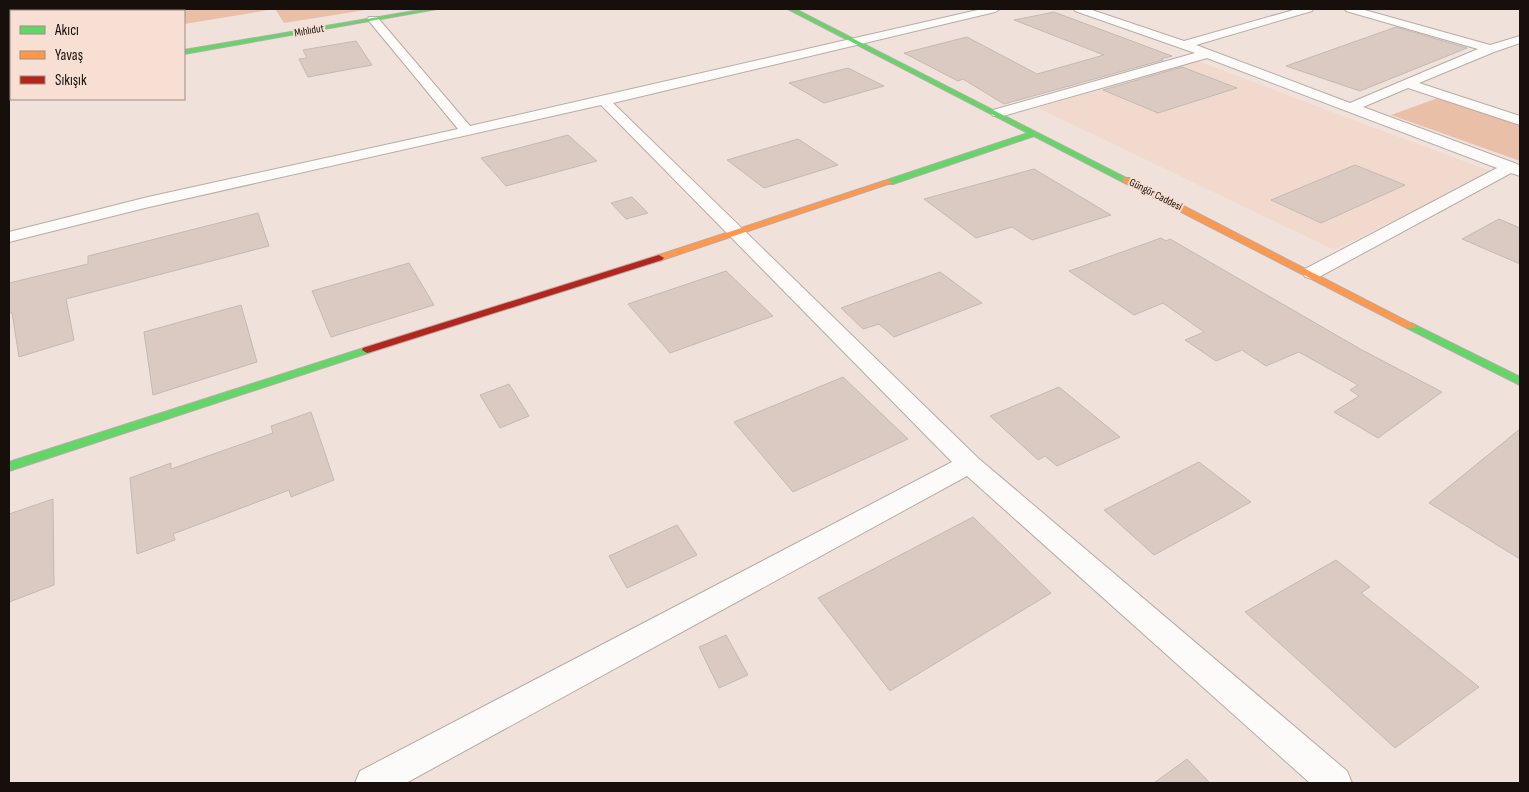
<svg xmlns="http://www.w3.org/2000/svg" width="1529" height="792" font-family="'Sofia Sans Condensed',sans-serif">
<rect width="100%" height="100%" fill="#f0e2db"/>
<polygon fill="#f1dacd" points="1198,61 1327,110 1493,172 1334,250 1038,108"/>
<g fill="#e9bfa8">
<polygon points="9,9 372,9 284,23 275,9 184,24 184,11 11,11 11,52 9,52"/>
<polygon points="1438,98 1520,125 1520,161 1391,115"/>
</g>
<g fill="#dbcac1" stroke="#c4b9b4">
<polygon points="1054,12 1172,56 1161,59 1163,60 1004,104 963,79 958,81 904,53 967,37 1037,74 1104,55 1014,20"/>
<polygon points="1396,27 1467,48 1360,91 1286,66"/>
<polygon points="356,41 372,65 308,77 299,59 307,58 303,50"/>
<polygon points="1182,67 1237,88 1158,113 1103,90"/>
<polygon points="848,68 884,86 824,103 789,83"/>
<polygon points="568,135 597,161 506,186 481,158"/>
<polygon points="798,139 838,165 764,188 727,160"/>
<polygon points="1355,165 1405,185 1321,223 1271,200"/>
<polygon points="1034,169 1111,215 1032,240 1012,227 976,238 924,199"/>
<polygon points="632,197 648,213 626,219 611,203"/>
<polygon points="258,213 269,246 66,299 74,340 19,357 12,313 9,313 9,283 88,264 88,256"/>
<polygon points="1499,219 1520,228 1520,264 1462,239"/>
<polygon points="1161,238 1166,241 1170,239 1362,350 1442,392 1378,438 1334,412 1359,396 1350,390 1358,385 1299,352 1266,366 1242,350 1216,361 1185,340 1204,332 1163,303 1134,315 1069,271"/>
<polygon points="409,263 434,305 331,337 312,291"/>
<polygon points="726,271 773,316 670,353 628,304"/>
<polygon points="940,272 982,303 894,337 879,324 863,329 841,308"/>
<polygon points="241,305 257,362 153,395 144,332"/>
<polygon points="843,377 908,439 793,492 734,422"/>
<polygon points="509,384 529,416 500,428 480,395"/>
<polygon points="1059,387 1120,437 1057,466 1045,456 1038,460 990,416"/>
<polygon points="311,412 334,480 291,497 289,490 173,534 175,540 137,554 130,478 171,463 171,469 273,433 271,426"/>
<polygon points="1520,429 1520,559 1429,503"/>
<polygon points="1199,462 1251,502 1154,555 1104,510"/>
<polygon points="53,499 54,585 9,602 9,514"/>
<polygon points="973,517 1051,593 890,691 818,598"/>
<polygon points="677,525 697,555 627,588 609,556"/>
<polygon points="1336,560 1370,587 1361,593 1479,687 1395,748 1245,612"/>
<polygon points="726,635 748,675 719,688 699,647"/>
<polygon points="1187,759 1210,783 1154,783"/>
</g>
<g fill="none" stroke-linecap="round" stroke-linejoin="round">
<defs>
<g id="street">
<polygon points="982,9 1000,9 995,12 613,103 978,458 1347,771 1352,783 1310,783 967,476 406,783 355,783 360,771 952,462 601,105 149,207 9,242 9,232 148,197 458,129 369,21 367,19 369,17 377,17 470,126"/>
<polygon points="1074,9 1089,9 1184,41 1297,9 1313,9 1312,11 1196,45 1350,103 1478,49 1346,11 1345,9 1361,9 1490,45 1520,36 1520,43 1494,52 1419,83 1520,116 1520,125 1408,88 1363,107 1517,164 1520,166 1520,176 1511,173 1319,277 1312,279 1305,277 1303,273 1305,269 1497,168 1207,58 1003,116 993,116 991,113 993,110 1195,53 1075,11"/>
</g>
<g id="fast">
<polygon points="426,9 437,9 184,54 184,50"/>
<polygon points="788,9 795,9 1130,180 1123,182 1034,136 893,184 887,184 887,180 1028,133"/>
<rect x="9" y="80" width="2" height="4"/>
<polygon points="1411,323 1520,377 1520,385 1407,328 1406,326 1407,324"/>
<polygon points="367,347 372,350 371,352 9,471 9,462"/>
</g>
<g id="slow">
<polygon points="1123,178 1129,178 1416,326 1415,328 1407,328 1123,182"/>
<polygon points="887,180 894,182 662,260 659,261 654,258 656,256"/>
</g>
<polygon id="jam" points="659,255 664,258 662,260 371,352 367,353 362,350 363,348"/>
</defs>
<use href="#street" stroke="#b6aca6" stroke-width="2"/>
<use href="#fast" stroke="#b6aca6" stroke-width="2"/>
<use href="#slow" stroke="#b6aca6" stroke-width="2"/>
<use href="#jam" stroke="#b6aca6" stroke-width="2"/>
<use href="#street" fill="#fdfbfa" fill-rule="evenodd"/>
<use href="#fast" fill="#63d668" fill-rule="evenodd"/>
<use href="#slow" fill="#ff974d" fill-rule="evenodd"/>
<use href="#jam" fill="#b3261e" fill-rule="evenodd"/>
</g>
<g text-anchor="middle" stroke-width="4" stroke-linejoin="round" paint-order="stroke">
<g font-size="11" fill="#170f0b" stroke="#f8dfd3">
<text transform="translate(309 30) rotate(-10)" y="4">Mıhlıdut</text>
<text transform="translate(1156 194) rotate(27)" y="4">Güngör Caddesi</text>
</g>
</g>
<rect width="1529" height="792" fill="none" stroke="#170f0b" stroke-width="20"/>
<rect x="10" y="10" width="175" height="90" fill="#f8dfd3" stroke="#9e8c83"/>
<rect x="20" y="26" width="25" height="8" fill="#63d668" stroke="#9e8c83"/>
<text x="55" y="35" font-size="15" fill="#170f0b">Akıcı</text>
<rect x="20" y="51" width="25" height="8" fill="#ff974d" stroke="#9e8c83"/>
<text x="55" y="60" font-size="15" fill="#170f0b">Yavaş</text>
<rect x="20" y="76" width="25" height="8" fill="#b3261e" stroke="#9e8c83"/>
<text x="55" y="85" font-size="15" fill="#170f0b">Sıkışık</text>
</svg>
